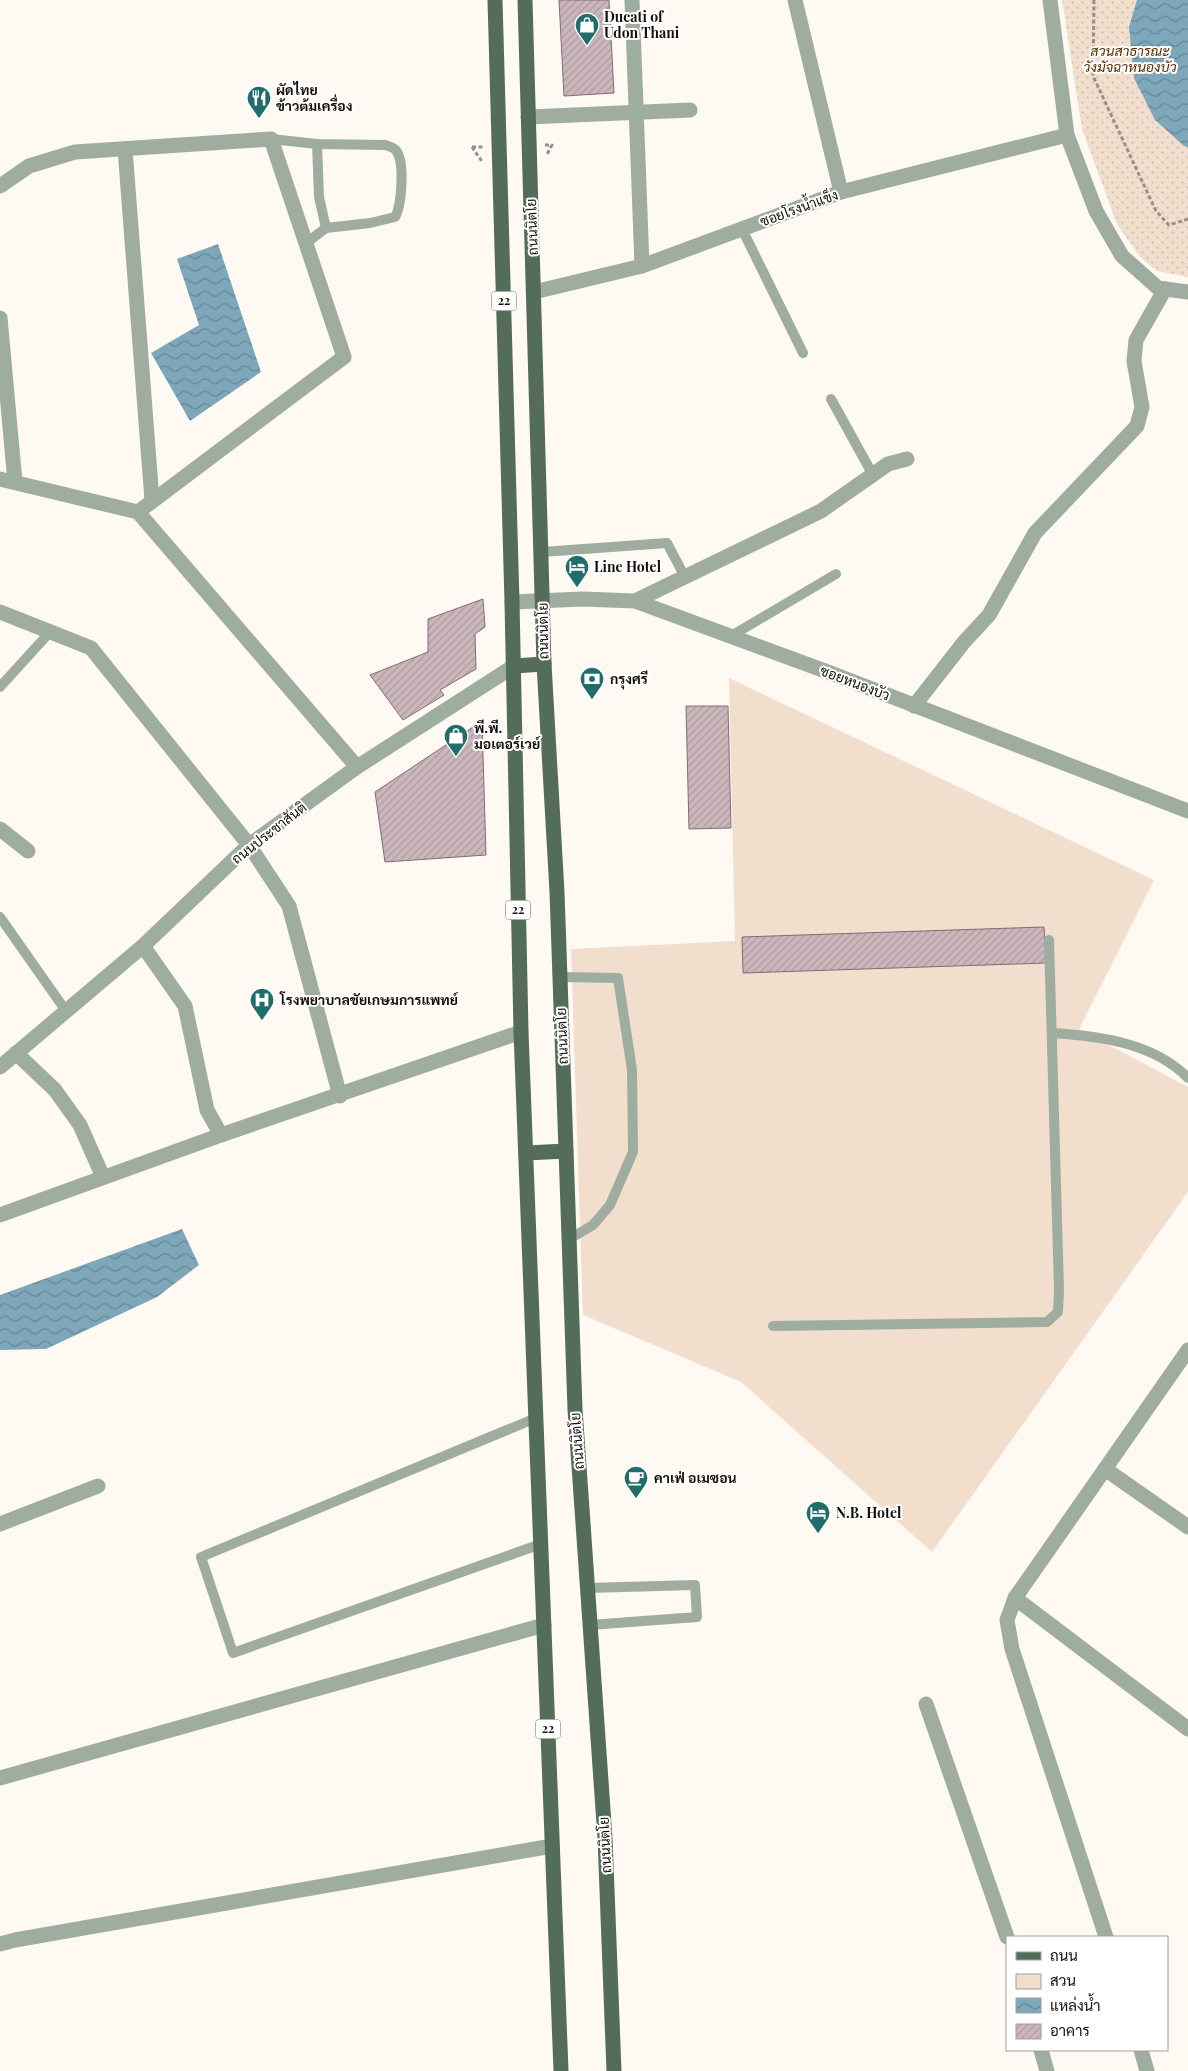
<svg xmlns="http://www.w3.org/2000/svg" width="1188" height="2071" font-family="'Playfair Display',Sarabun,serif">
<defs>
<pattern id="green-dots" width="8" height="8" patternUnits="userSpaceOnUse" patternTransform="scale(1.25)"><rect width="8" height="8" fill="#f2decd"/><path d="M2 2h.1M6 6h.1" fill="none" stroke="#cfbdaf" stroke-width="1.8" stroke-linecap="round"/></pattern>
<pattern id="water-waves" width="16" height="10" patternUnits="userSpaceOnUse" patternTransform="scale(1.25)"><rect width="16" height="10" fill="#7ea7ba"/><path d="M0 5q4-4 8 0t8 0" fill="none" stroke="#668796"/></pattern>
<pattern id="building-hatch" width="6" height="6" patternUnits="userSpaceOnUse" patternTransform="scale(1.25)"><rect width="6" height="6" fill="#cbb6bc"/><path d="M-1 1l2-2M0 6l6-6M5 7l2-2" fill="none" stroke="#ad9ba0"/></pattern>
</defs>
<rect width="100%" height="100%" fill="#fff9f3"/>
<polygon fill="url(#green-dots)" points="1062,0 1188,0 1188,277 1157,271 1139,256 1117,224 1082,129"/>
<polygon fill="#f2decd" points="729,678 1154,880 1079,1029 1188,1087 1188,1192 932,1552 741,1382 583,1315 571,949 735,941"/>
<g fill="url(#water-waves)">
<polygon points="1137,0 1188,0 1188,147 1184,146 1155,120 1134,78 1129,27"/>
<polygon points="218,244 261,372 190,421 151,353 199,325 177,259"/>
<polygon points="182,1229 199,1265 157,1297 46,1349 0,1350 0,1295"/>
</g>
<g fill="url(#building-hatch)" stroke="#7f6d72">
<polygon points="559,0 609,0 614,93 564,96"/>
<polygon points="483,599 485,627 475,634 476,669 440,690 444,695 403,720 370,675 428,652 428,619"/>
<polygon points="686,706 728,706 731,828 689,829"/>
<polygon points="482,721 486,855 385,862 375,792"/>
<polygon points="1044,927 1046,963 743,973 742,937"/>
</g>
<g fill="none" stroke-linecap="round" stroke-linejoin="round">
<g stroke="#95908a" stroke-width="3" stroke-dasharray="4 2.5" stroke-linecap="butt">
<polyline points="1094,0 1093,76 1156,211 1169,225 1188,219"/>
<polyline points="545,145 552,145 546,156"/>
<polyline points="472,147 484,147"/>
<polyline points="472,147 483,163"/>
</g>
<g stroke="#9fada1" stroke-width="10">
<path d="M271,139L317,144L385,145C391,147 396,148 398,154C404,166 402,205 395,217L370,223L326,228L306,243"/>
<polyline points="317,144 319,197 326,228"/>
<polyline points="742,229 803,353"/>
<polyline points="831,399 873,475"/>
<polyline points="542,552 667,543 685,577"/>
<polyline points="731,636 836,574"/>
<polyline points="0,687 50,632"/>
<polyline points="0,917 66,1011"/>
<polyline points="561,977 618,978 632,1070 633,1152 610,1205 593,1225 571,1238"/>
<path d="M1052,1033C1100,1036 1154,1043 1188,1078"/>
<polyline points="773,1326 1047,1322 1058,1312 1059,1290 1049,940"/>
<polyline points="536,1418 201,1557 233,1653 541,1544"/>
<polyline points="588,1588 695,1585 697,1617 590,1625"/>
</g>
<g stroke="#9fada1" stroke-width="15">
<polyline points="632,0 642,266"/>
<polyline points="795,0 841,192"/>
<polyline points="1050,0 1067,135 1096,211 1122,256 1158,288 1188,292"/>
<polyline points="528,117 690,110"/>
<polyline points="125,149 152,500"/>
<polyline points="0,186 29,166 75,152 271,139 344,357 138,512 0,479"/>
<polyline points="534,292 642,266 841,192 1067,135"/>
<polyline points="0,318 15,482"/>
<polyline points="138,512 357,767"/>
<polyline points="635,601 821,511 888,464 907,459"/>
<polyline points="0,612 91,648 249,845 289,906 340,1096"/>
<polyline points="914,706 964,642 989,615 1035,533 1137,426 1142,407 1134,361 1136,340 1165,289"/>
<polyline points="0,829 28,851"/>
<polyline points="143,946 185,1006 207,1110 221,1135"/>
<polyline points="16,1053 55,1090 80,1125 103,1177"/>
<polyline points="0,1067 143,946 249,845 357,767 514,666"/>
<polyline points="0,1215 221,1135 521,1032"/>
<polyline points="1105,1469 1188,1527"/>
<polyline points="0,1524 98,1486"/>
<polyline points="1015,1598 1188,1729"/>
<polyline points="926,1704 1007,1937"/>
<polyline points="0,1778 544,1625"/>
<polyline points="1106,1937 1012,1649 1007,1620 1015,1598 1188,1350"/>
<polyline points="0,1944 15,1940 552,1846"/>
<polyline points="1041,2050 1047,2071"/>
<polyline points="1141,2050 1147,2071"/>
</g>
<polyline stroke="#9fada1" stroke-width="15" points="512,602 583,599 635,601 828,672 1188,811"/>
<g stroke="#546d58" stroke-width="15">
<polyline points="495,0 512,602 521,1032 561,2071"/>
<polyline points="525,0 544,664 557,892 575,1409 605,1838 614,2071"/>
<polyline points="514,666 544,664"/>
<polyline points="526,1153 566,1151"/>
</g>
</g>
<defs>
<symbol id="shop-pin" viewBox="-11 -11 22 30"><path d="M0 17L-7.5 6A9.5 9.5 0 1 1 7.5 6Z" fill="#216d6c" stroke="#fff"/><path d="M-5-2.5h2.3a2.7 3.5 0 0 1 5.4 0H5L5.5 6h-11ZM-1.5-2.5h3a1.5 2.3 0 0 0-3 0Z" fill="#fff"/></symbol>
<symbol id="restaurant-pin" viewBox="-11 -11 22 30"><path d="M0 17L-7.5 6A9.5 9.5 0 1 1 7.5 6Z" fill="#216d6c" stroke="#fff"/><path d="M-5-6h1v4h1v-4h1v4h1v-4h1v5L-1.5 .5V6h-2V.5L-5-1ZM5-6V6H3V1.5H1.5Q1.5-4 5-6Z" fill="#fff"/></symbol>
<symbol id="hotel-pin" viewBox="-11 -11 22 30"><path d="M0 17L-7.5 6A9.5 9.5 0 1 1 7.5 6Z" fill="#216d6c" stroke="#fff"/><path d="M-6-4.5h1.5V1H6V5H4.5V3h-9V5H-6ZM-4 0a1.8 1.8 0 1 1 3.6 0ZM.5 0V-2.5h3Q6-2.5 6 0Z" fill="#fff"/></symbol>
<symbol id="bank-pin" viewBox="-11 -11 22 30"><path d="M0 17L-7.5 6A9.5 9.5 0 1 1 7.5 6Z" fill="#216d6c" stroke="#fff"/><path d="M-6-4H6V4H-6ZM0-2.3a2.3 2.3 0 1 0 0 4.6a2.3 2.3 0 1 0 0-4.6Z" fill="#fff"/></symbol>
<symbol id="hospital-pin" viewBox="-11 -11 22 30"><path d="M0 17L-7.5 6A9.5 9.5 0 1 1 7.5 6Z" fill="#216d6c" stroke="#fff"/><path d="M-5-5h3v3.5h4V-5h3V5h-3V1.5h-4V5h-3Z" fill="#fff"/></symbol>
<symbol id="cafe-pin" viewBox="-11 -11 22 30"><path d="M0 17L-7.5 6A9.5 9.5 0 1 1 7.5 6Z" fill="#216d6c" stroke="#fff"/><path d="M-5.5-4.5H6V0H3Q3 3.5 0 3.5H-2.5Q-5.5 3.5-5.5 0ZM3-3.2v2h1.7v-2ZM-6 4.5H4V6H-6Z" fill="#fff"/></symbol>
</defs>
<g fill-rule="evenodd">
<use href="#shop-pin" x="573" y="11" width="28" height="38"/>
<use href="#restaurant-pin" x="245" y="84" width="28" height="38"/>
<use href="#hotel-pin" x="563" y="553" width="28" height="38"/>
<use href="#bank-pin" x="578" y="665" width="28" height="38"/>
<use href="#shop-pin" x="442" y="722" width="28" height="38"/>
<use href="#hospital-pin" x="248" y="986" width="28" height="38"/>
<use href="#cafe-pin" x="622" y="1464" width="28" height="38"/>
<use href="#hotel-pin" x="804" y="1499" width="28" height="38"/>
</g>
<g text-anchor="middle" stroke-width="4" stroke-linejoin="round" paint-order="stroke">
<g fill="#fff" stroke="#5b5855" stroke-width="1">
<rect x="491.5" y="291.5" width="25" height="19" rx="4"/>
<rect x="505.5" y="900.5" width="25" height="19" rx="4"/>
<rect x="535.5" y="1719.5" width="25" height="19" rx="4"/>
</g>
<g font-size="12" font-weight="bold" fill="#15100c">
<text x="504" y="305">22</text>
<text x="518" y="914">22</text>
<text x="548" y="1733">22</text>
</g>
<g font-size="14" font-weight="bold" fill="#15100c" stroke="#fff" text-anchor="start">
<text x="604" y="22">Ducati of<tspan x="604" dy="16">Udon Thani</tspan></text>
<text x="276" y="95">ผัดไทย<tspan x="276" dy="16">ข้าวต้มเครื่อง</tspan></text>
<text x="594" y="572">Line Hotel</text>
<text x="610" y="684">กรุงศรี</text>
<text x="474" y="733">พี.พี.<tspan x="474" dy="16">มอเตอร์เวย์</tspan></text>
<text x="280" y="1005">โรงพยาบาลชัยเกษมการแพทย์</text>
<text x="654" y="1483">คาเฟ่ อเมซอน</text>
<text x="836" y="1518">N.B. Hotel</text>
</g>
<g font-size="14" font-style="italic" fill="#582e00" stroke="#fff">
<text x="1130" y="56">สวนสาธารณะ<tspan x="1130" dy="16">วังมัจฉาหนองบัว</tspan></text>
</g>
<g font-size="14" fill="#15100c" stroke="#fff">
<text transform="translate(799 208) rotate(-20)" y="5">ซอยโรงน้ำแข็ง</text>
<text transform="translate(532 227) rotate(-92)" y="5">ถนนนิตโย</text>
<text transform="translate(543 631) rotate(-91)" y="5">ถนนนิตโย</text>
<text transform="translate(855 683) rotate(21)" y="5">ซอยหนองบัว</text>
<text transform="translate(269 833) rotate(-38)" y="5">ถนนประชาสันติ</text>
<text transform="translate(562 1036) rotate(-92)" y="5">ถนนนิตโย</text>
<text transform="translate(577 1441) rotate(-94)" y="5">ถนนนิตโย</text>
<text transform="translate(605 1845) rotate(-93)" y="5">ถนนนิตโย</text>
</g>
</g>
<rect x="1006" y="1936" width="162" height="115" fill="#ffffff" stroke="#a19f9e"/>
<rect x="1016" y="1952" width="25" height="8" fill="#546d58" stroke="#a19f9e"/>
<text x="1050" y="1961" font-size="15" fill="#15100c">ถนน</text>
<rect x="1016" y="1974" width="25" height="15" fill="#f2decd" stroke="#a19f9e"/>
<text x="1050" y="1986" font-size="15" fill="#15100c">สวน</text>
<rect x="1016" y="1998" width="25" height="15" fill="url(#water-waves)" stroke="#a19f9e"/>
<text x="1050" y="2011" font-size="15" fill="#15100c">แหล่งน้ำ</text>
<rect x="1016" y="2024" width="25" height="15" fill="url(#building-hatch)" stroke="#a19f9e"/>
<text x="1050" y="2036" font-size="15" fill="#15100c">อาคาร</text>
</svg>
